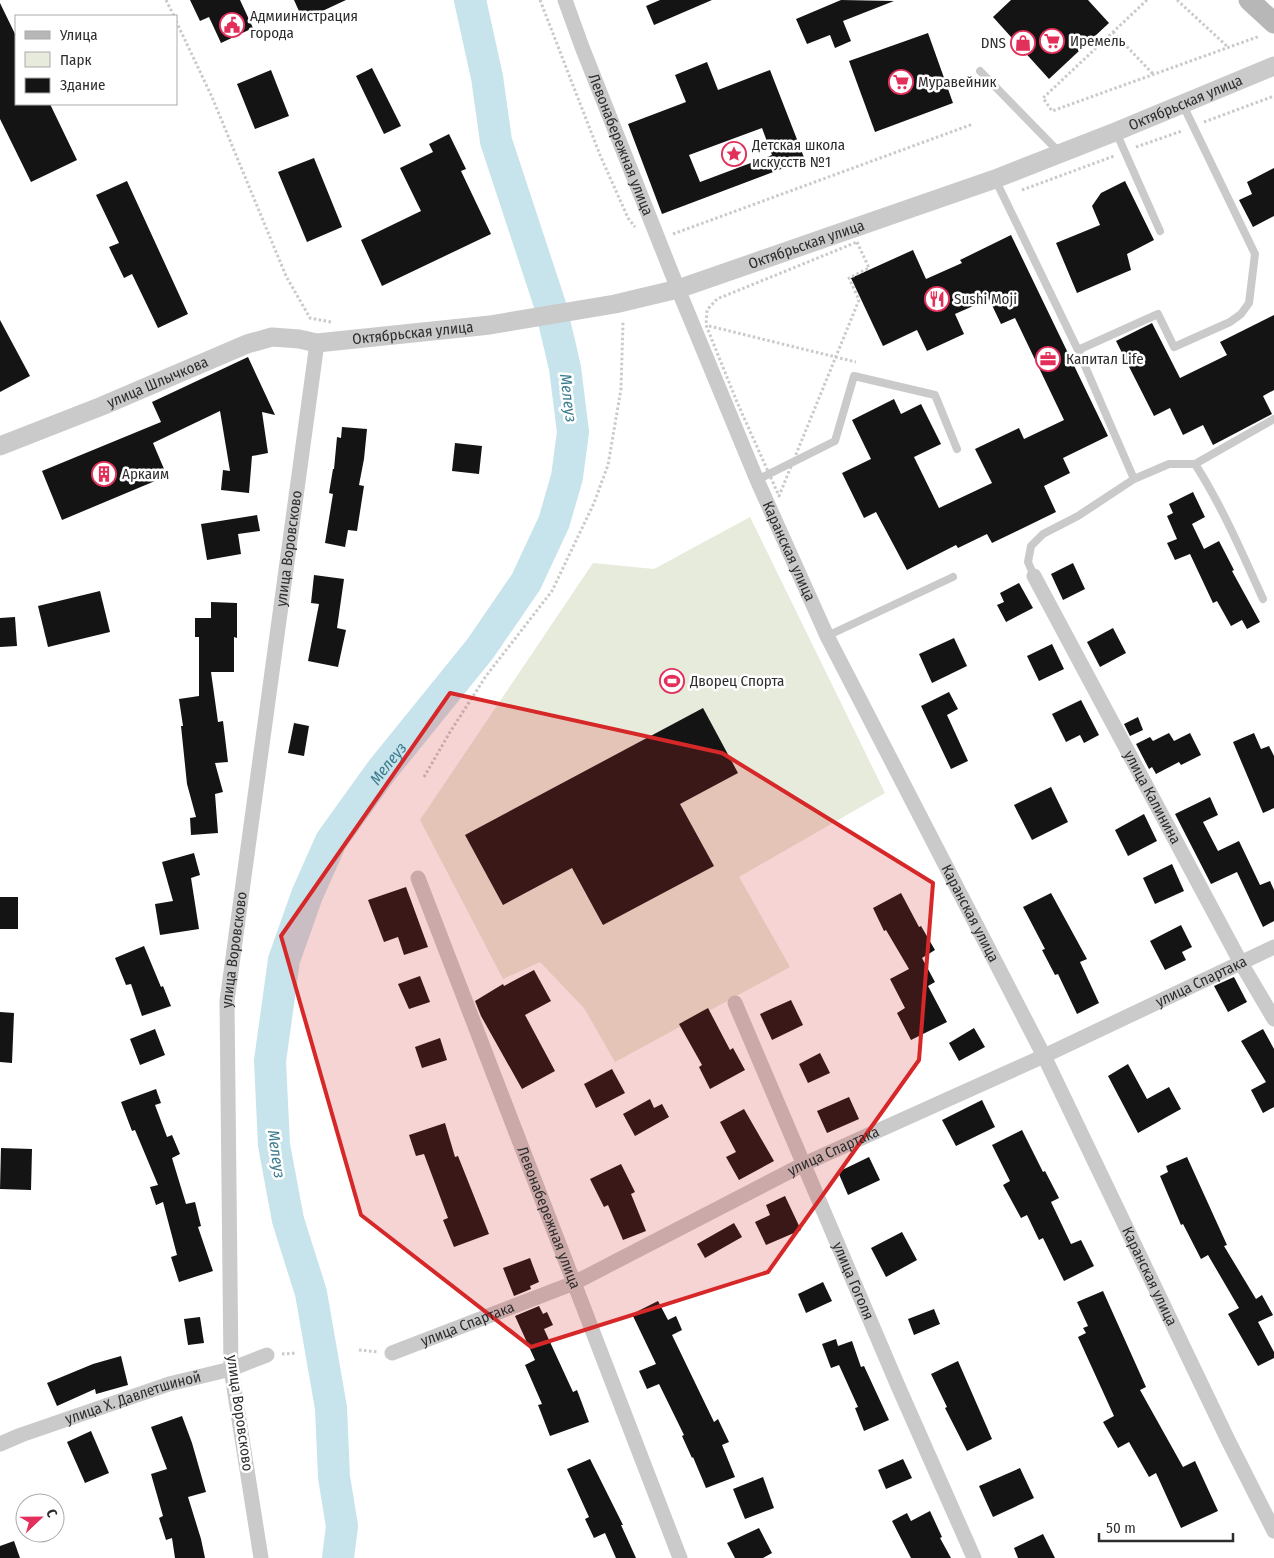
<svg xmlns="http://www.w3.org/2000/svg" width="1274" height="1558" font-family="'Fira Sans Condensed',sans-serif">
<rect width="100%" height="100%" fill="#fff"/>
<polygon fill="#e6ebdb" points="750,517 885,793 739,877 790,967 615,1062 584,1008 540,962 503,979 420,820 593,563 654,569"/>
<g fill="none" stroke-linecap="round" stroke-linejoin="round">
<path stroke="#c7e3eb" stroke-width="32" id="s1" d="M338,1558L342,1526L334,1477L331,1408L311,1293L288,1220L274,1145L270,1061L284,960L307,895L331,841L382,770L480,649L526,582L554,522L567,477L573,432L565,368L551,308L496,141L487,77L470,0"/>
</g>
<g fill="#141414" fill-rule="evenodd">
<polygon points="190,0 240,0 253,28 221,43 209,17 200,21"/>
<polygon points="294,0 346,0 303,20"/>
<polygon points="660,0 712,0 654,25 646,6"/>
<polygon points="841,0 894,1 843,21 851,41 835,48 830,35 807,44 796,19"/>
<polygon points="1011,0 1088,0 1109,23 1049,79 993,17"/>
<polygon points="0,3 16,36 16,104 50,104 77,160 31,182 0,119"/>
<polygon points="928,33 953,103 875,132 849,61"/>
<path d="M707,62L718,90L770,70L805,160L662,214L628,124L686,102L675,75ZM762,128L772,155L700,182L689,155Z"/>
<polygon points="372,68 401,126 384,134 356,76"/>
<polygon points="271,70 289,116 255,129 237,84"/>
<polygon points="449,134 466,169 461,171 491,234 382,286 361,240 421,211 400,168 433,152 429,144"/>
<polygon points="314,158 342,227 307,242 278,172"/>
<polygon points="1274,168 1274,216 1253,227 1239,200 1252,194 1247,182"/>
<polygon points="127,181 188,314 158,328 132,274 124,278 109,247 119,243 96,195"/>
<polygon points="1125,181 1154,240 1127,254 1131,270 1077,293 1056,243 1100,225 1092,206 1101,193"/>
<polygon points="1011,235 1108,436 1063,458 1070,473 1044,486 1056,512 992,543 987,534 958,548 956,545 907,570 876,512 864,518 842,473 871,459 852,420 894,399 901,414 921,404 941,444 914,457 939,508 992,483 975,449 1019,428 1024,439 1064,420 1015,318 1001,324 989,299 955,314 964,334 927,351 917,330 883,346 851,278 913,250 926,279 962,263 960,260"/>
<polygon points="1274,315 1274,390 1263,396 1272,414 1213,445 1203,425 1183,435 1170,408 1154,416 1116,341 1152,323 1180,378 1227,355 1220,342"/>
<polygon points="0,320 30,376 0,392"/>
<polygon points="248,357 275,415 262,412 268,453 252,456 249,493 221,490 223,470 230,471 220,411 153,443 167,476 62,520 42,471 161,422 152,402"/>
<polygon points="342,427 367,429 364,459 359,485 364,486 357,531 348,530 345,547 325,543 333,494 329,493 333,469 334,469 337,437 341,438"/>
<polygon points="455,443 482,446 479,474 452,471"/>
<polygon points="1193,492 1205,517 1192,524 1204,549 1219,541 1234,570 1232,571 1260,622 1247,629 1242,620 1231,626 1217,601 1213,603 1190,554 1175,560 1167,543 1177,539 1167,516 1173,513 1169,504"/>
<polygon points="257,515 260,531 238,534 241,554 207,560 201,524"/>
<polygon points="1073,563 1085,589 1063,600 1051,574"/>
<polygon points="314,575 344,579 337,628 346,630 338,667 308,661 319,604 311,603"/>
<polygon points="1019,583 1033,608 1006,622 997,605 1004,602 1000,593"/>
<polygon points="100,591 110,632 48,647 38,606"/>
<polygon points="211,602 237,603 237,638 234,637 234,672 211,672 218,722 223,721 228,762 215,763 223,792 215,794 218,833 191,835 190,818 196,817 187,784 181,726 183,726 179,699 199,696 199,637 195,637 195,618 211,618"/>
<polygon points="15,617 17,646 0,647 0,618"/>
<polygon points="1113,628 1126,653 1100,667 1087,642"/>
<polygon points="954,638 967,666 932,683 919,654"/>
<polygon points="1052,644 1064,669 1039,681 1027,656"/>
<polygon points="949,692 958,709 947,715 968,761 951,769 921,706"/>
<polygon points="1081,700 1099,735 1084,743 1080,735 1066,742 1052,714"/>
<polygon points="703,708 738,773 680,804 714,866 603,925 572,868 503,905 465,835"/>
<polygon points="1138,717 1143,730 1130,736 1124,724"/>
<polygon points="294,723 309,726 304,756 288,753"/>
<polygon points="1169,733 1174,741 1190,733 1201,755 1181,765 1179,762 1156,774 1152,767 1149,769 1136,744 1150,737 1153,741"/>
<polygon points="1254,733 1261,749 1269,746 1274,756 1274,808 1263,813 1233,742"/>
<polygon points="1051,787 1068,822 1032,840 1014,805"/>
<polygon points="1210,797 1218,815 1203,822 1218,851 1239,841 1260,885 1270,881 1274,890 1274,921 1263,927 1237,872 1211,884 1175,814"/>
<polygon points="1144,814 1157,841 1128,856 1115,830"/>
<polygon points="194,853 200,875 191,878 199,929 160,935 155,904 173,901 162,862"/>
<polygon points="1172,864 1184,891 1155,904 1143,878"/>
<polygon points="406,887 428,947 404,955 398,937 384,942 368,900"/>
<polygon points="901,893 919,927 921,926 935,950 922,958 935,982 928,986 947,1022 911,1040 897,1013 905,1008 890,979 909,969 886,930 884,931 873,908"/>
<polygon points="1051,893 1087,959 1080,962 1099,1003 1077,1014 1058,974 1055,975 1042,950 1045,949 1023,907"/>
<rect x="0" y="897" width="18" height="32"/>
<polygon points="1181,925 1192,947 1182,952 1186,960 1165,970 1150,941"/>
<polygon points="144,946 161,987 163,986 171,1006 142,1016 131,984 126,985 115,958"/>
<polygon points="534,970 551,1001 525,1015 555,1071 522,1089 481,1016 475,1001 503,984 504,986"/>
<polygon points="420,976 430,1002 409,1009 398,984"/>
<polygon points="1234,977 1247,1002 1228,1012 1214,986"/>
<polygon points="791,1000 803,1025 772,1040 760,1014"/>
<polygon points="708,1008 730,1050 733,1048 745,1070 710,1089 699,1067 702,1065 679,1024"/>
<polygon points="0,1012 14,1013 12,1063 0,1062"/>
<polygon points="974,1028 985,1047 959,1061 949,1043"/>
<polygon points="155,1029 165,1055 140,1065 130,1039"/>
<polygon points="1263,1029 1274,1049 1274,1107 1263,1113 1251,1090 1266,1082 1241,1041"/>
<polygon points="440,1038 447,1060 422,1068 415,1047"/>
<polygon points="820,1053 830,1073 808,1083 799,1064"/>
<polygon points="1128,1064 1147,1099 1169,1087 1181,1109 1138,1133 1108,1076"/>
<polygon points="612,1069 625,1093 596,1108 584,1084"/>
<polygon points="156,1089 161,1103 155,1105 167,1137 172,1135 180,1154 172,1158 186,1204 195,1202 201,1226 198,1227 213,1271 179,1282 171,1257 177,1255 163,1202 156,1205 150,1187 158,1185 135,1130 132,1131 121,1102"/>
<polygon points="849,1097 859,1119 827,1133 817,1111"/>
<polygon points="650,1099 654,1108 662,1104 669,1117 635,1136 623,1114"/>
<polygon points="982,1100 995,1127 956,1146 942,1120"/>
<polygon points="744,1109 774,1161 739,1180 726,1157 736,1152 720,1122"/>
<polygon points="445,1123 455,1157 458,1156 489,1234 454,1247 443,1220 448,1218 424,1154 416,1156 409,1135"/>
<polygon points="1022,1130 1043,1172 1045,1171 1059,1198 1051,1202 1071,1244 1081,1240 1094,1266 1064,1281 1043,1238 1039,1240 1027,1215 1021,1218 1003,1185 1010,1181 992,1145"/>
<polygon points="1,1148 32,1149 31,1190 0,1189"/>
<polygon points="869,1157 880,1180 848,1195 838,1172"/>
<polygon points="1187,1157 1227,1245 1224,1246 1256,1299 1262,1295 1273,1315 1258,1322 1274,1352 1274,1358 1258,1366 1228,1314 1239,1308 1208,1255 1201,1259 1183,1224 1181,1225 1160,1176 1168,1172 1166,1166"/>
<polygon points="621,1164 635,1192 631,1194 646,1231 623,1240 608,1205 604,1207 590,1179"/>
<polygon points="785,1196 801,1230 766,1245 755,1222 770,1215 766,1205"/>
<polygon points="734,1223 742,1237 705,1258 697,1244"/>
<polygon points="902,1232 917,1260 886,1277 871,1248"/>
<polygon points="530,1258 539,1282 530,1286 531,1289 514,1296 503,1268"/>
<polygon points="823,1282 832,1301 806,1313 798,1294"/>
<polygon points="1103,1291 1146,1387 1140,1390 1183,1467 1195,1461 1218,1511 1181,1528 1156,1473 1149,1477 1129,1442 1118,1448 1103,1422 1114,1416 1078,1337 1086,1333 1083,1328 1088,1326 1077,1302"/>
<polygon points="658,1301 668,1320 676,1316 682,1330 672,1335 714,1422 718,1419 729,1442 722,1445 735,1477 706,1488 693,1457 692,1458 682,1436 684,1435 659,1384 647,1389 639,1371 656,1364 632,1314"/>
<polygon points="539,1306 543,1314 547,1312 553,1325 544,1329 573,1392 577,1390 589,1422 550,1436 538,1405 542,1404 525,1365 535,1360 515,1316"/>
<polygon points="934,1309 940,1324 914,1335 908,1319"/>
<polygon points="200,1317 204,1343 188,1345 184,1319"/>
<polygon points="836,1339 838,1346 852,1341 861,1367 864,1366 889,1420 864,1431 855,1408 858,1407 839,1365 831,1368 822,1344"/>
<polygon points="121,1356 128,1385 96,1394 95,1389 57,1406 47,1383 93,1364"/>
<polygon points="958,1361 992,1439 967,1451 945,1408 947,1407 931,1374"/>
<polygon points="182,1416 192,1443 206,1492 188,1497 201,1539 205,1558 175,1558 172,1538 166,1540 159,1518 163,1516 151,1474 167,1469 151,1427"/>
<polygon points="91,1431 109,1473 85,1483 67,1442"/>
<polygon points="590,1459 623,1525 621,1525 636,1558 616,1558 605,1533 594,1538 585,1519 589,1517 567,1469"/>
<polygon points="903,1459 912,1478 886,1489 878,1470"/>
<polygon points="1020,1468 1034,1498 993,1517 979,1486"/>
<polygon points="763,1477 774,1508 745,1519 733,1489"/>
<polygon points="930,1511 942,1537 940,1538 951,1558 911,1558 892,1521 907,1513 911,1521"/>
<polygon points="759,1528 772,1553 763,1558 735,1558 727,1543"/>
<polygon points="1043,1534 1055,1558 1018,1558 1014,1548"/>
<polygon points="14,1541 20,1558 0,1558 0,1546"/>
</g>
<g fill="none" stroke-linecap="round" stroke-linejoin="round">
<g stroke="#cacaca" stroke-width="3" stroke-dasharray="2.5 2.5" stroke-linecap="butt">
<polyline points="166,0 174,16"/>
<polyline points="540,0 600,155 628,218 635,227"/>
<polyline points="1147,0 1043,98 1052,111 1260,36"/>
<polyline points="1177,0 1229,48"/>
<polyline points="176,21 212,97 286,276 310,318 331,322"/>
<polyline points="1113,32 1154,75"/>
<polyline points="1204,122 1274,96"/>
<polyline points="1136,147 1182,131"/>
<polyline points="1022,190 1114,156"/>
<polyline points="673,234 973,124"/>
<polygon points="857,242 869,268 849,278 859,300 779,496 737,402 706,325 707,310 717,299"/>
<polyline points="709,326 856,362"/>
<polyline points="424,777 450,732 486,676 552,591 594,503 608,465 621,389 623,322"/>
<polyline points="359,1350 378,1352"/>
<polyline points="282,1354 297,1353"/>
</g>
<g stroke="#cacaca" stroke-width="8">
<polyline points="980,71 1059,152"/>
<polyline points="1116,132 1160,231"/>
<path d="M995,179L1078,350L1134,479L1169,464H1195C1222,506 1242,553 1263,599"/>
<polyline points="1078,350 1158,314 1174,347 1230,322 1241,314 1249,303 1255,254 1182,103"/>
<polyline points="1195,464 1274,419"/>
<polyline points="757,480 835,441 854,376 935,395 957,449"/>
<polyline points="1034,576 1028,562 1031,546 1043,534 1078,516 1134,479"/>
<polyline points="827,636 953,577"/>
</g>
<g stroke="#cacaca" stroke-width="15">
<path id="s2" d="M565,0L582,47L678,289L757,480L827,636L1044,1056L1228,1440L1274,1531"/>
<path id="s3" d="M1034,576L1241,963L1274,1019"/>
<path id="s4" d="M418,878L680,1558"/>
<path id="s5" d="M735,1003L898,1386L974,1558"/>
<path id="s6" d="M392,1353L574,1283L804,1164L1044,1056L1274,947"/>
<path id="s7" d="M0,1444L21,1435L169,1384L231,1369L267,1355"/>
<path id="s8" d="M261,1558L231,1369L227,1001L317,343"/>
</g>
<path stroke="#cacaca" stroke-width="19" id="s9" d="M0,446L102,406L247,344L272,337L299,339L317,343L490,325L615,304L678,289L995,179L1115,132L1274,66"/>
<polyline stroke="#b7b7b7" stroke-width="21" points="1249,0 1274,23"/>
</g>
<path fill="#d62828" fill-opacity="0.2" stroke="#d62828" stroke-width="4" stroke-linejoin="round" d="M450,693L722,753L933,883L919,1060L768,1272L531,1347L361,1215L281,936Z"/>
<defs>
<symbol id="civic-ring" viewBox="-11 -11 22 22"><circle r="9.5" fill="#fff" stroke="#e3305b" stroke-width="1.5"/><path d="M-.6-6.5H3V-4.5H.6V-3L4-1V1h2V6H-6V1h2V-1L-.6-3ZM-1.2 2.5V6h2.4V2.5Z" fill="#e3305b"/></symbol>
<symbol id="supermarket-ring" viewBox="-11 -11 22 22"><circle r="9.5" fill="#fff" stroke="#e3305b" stroke-width="1.5"/><path d="M-6-5.5h2.5l.6 2H6L4.5 2H-2.5L-4.4-4H-6ZM-1.5 3.2a1.3 1.3 0 1 0 .1 0ZM3 3.2a1.3 1.3 0 1 0 .1 0Z" fill="#e3305b"/></symbol>
<symbol id="shop-ring" viewBox="-11 -11 22 22"><circle r="9.5" fill="#fff" stroke="#e3305b" stroke-width="1.5"/><path d="M-5-2.5h2.3a2.7 3.5 0 0 1 5.4 0H5L5.5 6h-11ZM-1.5-2.5h3a1.5 2.3 0 0 0-3 0Z" fill="#e3305b"/></symbol>
<symbol id="sight-ring" viewBox="-11 -11 22 22"><circle r="9.5" fill="#fff" stroke="#e3305b" stroke-width="1.5"/><path d="M0-6L1.8-2.2L6-1.7L2.9 1.2L3.7 5.4L0 3.3L-3.7 5.4L-2.9 1.2L-6-1.7L-1.8-2.2Z" fill="#e3305b"/></symbol>
<symbol id="restaurant-ring" viewBox="-11 -11 22 22"><circle r="9.5" fill="#fff" stroke="#e3305b" stroke-width="1.5"/><path d="M-5-6h1v4h1v-4h1v4h1v-4h1v5L-1.5 .5V6h-2V.5L-5-1ZM5-6V6H3V1.5H1.5Q1.5-4 5-6Z" fill="#e3305b"/></symbol>
<symbol id="office-ring" viewBox="-11 -11 22 22"><circle r="9.5" fill="#fff" stroke="#e3305b" stroke-width="1.5"/><path d="M-6-3h4V-5.5h4V-3h4V5H-6ZM-1-4.5V-3h2v-1.5ZM-6 0V1H6V0Z" fill="#e3305b"/></symbol>
<symbol id="building-ring" viewBox="-11 -11 22 22"><circle r="9.5" fill="#fff" stroke="#e3305b" stroke-width="1.5"/><path d="M-4-6H4V6H1V3H-1V6H-4ZM-2.5-4.3h1.7v1.8h-1.7ZM.8-4.3h1.7v1.8H.8ZM-2.5-1h1.7V.8h-1.7ZM.8-1h1.7V.8H.8Z" fill="#e3305b"/></symbol>
<symbol id="stadium-ring" viewBox="-11 -11 22 22"><circle r="9.5" fill="#fff" stroke="#e3305b" stroke-width="1.5"/><path d="M0-5a6.5 5 0 1 0 0 10a6.5 5 0 1 0 0-10ZM-3.5-1.8h7v3.6h-7Z" fill="#e3305b"/></symbol>
</defs>
<g fill-rule="evenodd">
<use href="#civic-ring" x="218" y="11" width="28" height="28"/>
<use href="#supermarket-ring" x="1038" y="27" width="28" height="28"/>
<use href="#shop-ring" x="1009" y="29" width="28" height="28"/>
<use href="#supermarket-ring" x="887" y="68" width="28" height="28"/>
<use href="#sight-ring" x="720" y="140" width="28" height="28"/>
<use href="#restaurant-ring" x="923" y="285" width="28" height="28"/>
<use href="#office-ring" x="1034" y="345" width="28" height="28"/>
<use href="#building-ring" x="90" y="460" width="28" height="28"/>
<use href="#stadium-ring" x="658" y="667" width="28" height="28"/>
</g>
<g text-anchor="middle" stroke-width="5" stroke-linejoin="round" paint-order="stroke">
<g font-size="15" fill="#2d2d2d" stroke="#fff" text-anchor="start">
<text x="250" y="21">Адмиинистрация<tspan x="250" dy="17">города</tspan></text>
<text x="1070" y="46">Иремель</text>
<text x="1006" y="48" text-anchor="end">DNS</text>
<text x="918" y="87">Муравейник</text>
<text x="752" y="150">Детская школа<tspan x="752" dy="17">искусств №1</tspan></text>
<text x="954" y="304">Sushi Moji</text>
<text x="1066" y="364">Капитал Life</text>
<text x="122" y="479">Аркаим</text>
<text x="690" y="686">Дворец Спорта</text>
</g>
<g font-size="15" fill="#2d2d2d" stroke="#fff">
<text dy="5" stroke="none"><textPath href="#s9" startOffset="1245">Октябрьская улица</textPath></text>
<text dy="5" stroke="none"><textPath href="#s2" startOffset="155">Левонабережная улица</textPath></text>
<text dy="5" stroke="none"><textPath href="#s9" startOffset="840">Октябрьская улица</textPath></text>
<text dy="5" stroke="none"><textPath href="#s9" startOffset="435">Октябрьская улица</textPath></text>
<text dy="5" stroke="none"><textPath href="#s9" startOffset="170">улица Шлычкова</textPath></text>
<text dy="5" stroke="none"><textPath href="#s8" startOffset="1016">улица Воровсково</textPath></text>
<text dy="5" stroke="none"><textPath href="#s2" startOffset="595">Каранская улица</textPath></text>
<text dy="5" stroke="none"><textPath href="#s3" startOffset="251">улица Калинина</textPath></text>
<text dy="5" stroke="none"><textPath href="#s2" startOffset="1000">Каранская улица</textPath></text>
<text dy="5" stroke="none"><textPath href="#s8" startOffset="611">улица Воровсково</textPath></text>
<text dy="5" stroke="none"><textPath href="#s6" startOffset="891">улица Спартака</textPath></text>
<text dy="5" stroke="none"><textPath href="#s6" startOffset="486">улица Спартака</textPath></text>
<text dy="5" stroke="none"><textPath href="#s4" startOffset="364">Левонабережная улица</textPath></text>
<text dy="5" stroke="none"><textPath href="#s2" startOffset="1405">Каранская улица</textPath></text>
<text dy="5" stroke="none"><textPath href="#s5" startOffset="302">улица Гоголя</textPath></text>
<text dy="5" stroke="none"><textPath href="#s6" startOffset="81">улица Спартака</textPath></text>
<text dy="5" stroke="none"><textPath href="#s7" startOffset="141">улица Х. Давлетшиной</textPath></text>
<text transform="translate(240 1413) rotate(82)" y="5">улица Воровсково</text>
</g>
<g font-size="16" font-style="italic" fill="#3c7c8e" stroke="#fff">
<text transform="translate(569 398) rotate(83)" y="6">Мелеуз</text>
<text dy="6" stroke="none"><textPath href="#s1" startOffset="831">Мелеуз</textPath></text>
<text transform="translate(277 1154) rotate(82)" y="6">Мелеуз</text>
</g>
</g>
<rect x="15" y="15" width="162" height="90" fill="#ffffff" stroke="#ababab"/>
<rect x="25" y="31" width="25" height="8" fill="#b7b7b7" stroke="#ababab"/>
<text x="60" y="40" font-size="15" fill="#2d2d2d">Улица</text>
<rect x="25" y="52" width="25" height="15" fill="#e6ebdb" stroke="#ababab"/>
<text x="60" y="65" font-size="15" fill="#2d2d2d">Парк</text>
<rect x="25" y="78" width="25" height="15" fill="#141414" stroke="#ababab"/>
<text x="60" y="90" font-size="15" fill="#2d2d2d">Здание</text>
<g transform="translate(40 1518) rotate(68)"><circle r="24" fill="#ffffff" stroke="#ababab"/>
<path d="M0-4L9 19L0 12L-9 19Z" fill="#e3305b"/>
<text y="-8" font-size="14" font-weight="bold" text-anchor="middle" fill="#2d2d2d">С</text>
</g>
<path d="M1099 1533v8h134v-8" fill="none" stroke="#2d2d2d" stroke-width="2.5"/>
<text x="1106" y="1533" font-size="15" fill="#2d2d2d" stroke="#ffffff" stroke-width="4" paint-order="stroke">50 m</text>
</svg>
